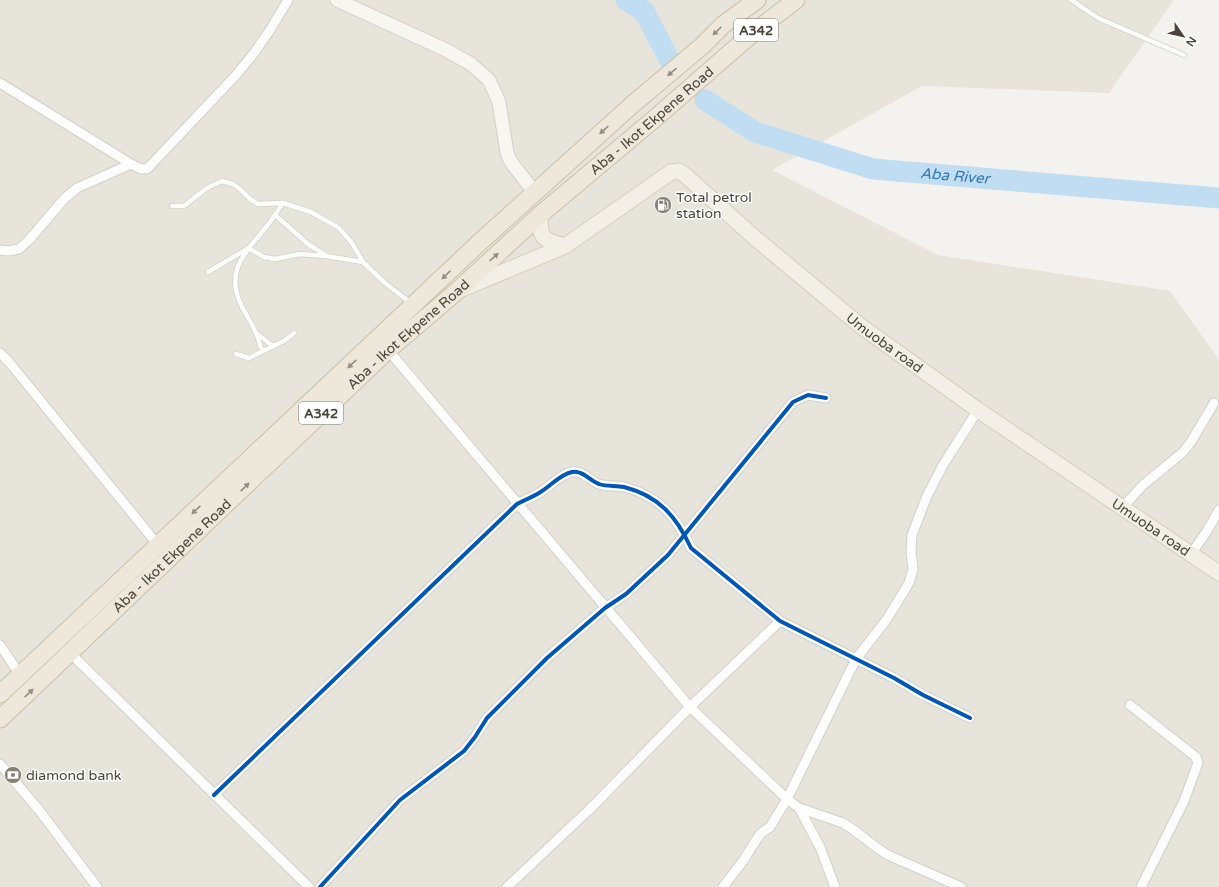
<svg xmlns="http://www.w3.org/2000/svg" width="1219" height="887" font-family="'Varela Round',sans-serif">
<rect width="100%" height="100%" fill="#f4f2ee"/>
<polygon fill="#e7e4dc" points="0,0 1174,0 1109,93 922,86 772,170 938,255 1170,291 1219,360 1219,887 0,887"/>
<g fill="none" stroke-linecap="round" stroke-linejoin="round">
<g stroke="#c0ddf1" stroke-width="21">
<polyline points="626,0 644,11 669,59"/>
<path id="s1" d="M705,100L755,132L873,169L1219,198"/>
</g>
<defs>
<g id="lane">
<polyline points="1071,0 1098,18 1184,55"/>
<polyline points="172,206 184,206 207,188 222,181 233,184 240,189 250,199 258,204 283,203 311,212 339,228 352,243 363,262 385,283 411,303"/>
<polyline points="275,215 308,244 325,255"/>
<polyline points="248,248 264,257 275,259 300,254 326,256 363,262"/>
<polyline points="208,272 247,249"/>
<polyline points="256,333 273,346"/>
<path d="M262,350C260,345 258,338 256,333C251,321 243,311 239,300C226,267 249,249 267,226C273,219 277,211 283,203"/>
<polyline points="236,354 249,358 284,341 294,333"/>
</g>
<g id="street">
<polyline points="0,83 131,164 141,169 147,169 237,74 254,53 270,30 288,0"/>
<polyline points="0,250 8,251 19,249 29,240 64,199 77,188 131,164"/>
<path d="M388,350L690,707L787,799L799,808L843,823C859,832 872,846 888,855L961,887"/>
<polyline points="0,353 9,362 158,545"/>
<polyline points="1122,508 1143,485 1182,453 1191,442 1214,403"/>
<polyline points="1191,554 1207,531 1219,510"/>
<polyline points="0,645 20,675"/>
<polyline points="70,653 309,887"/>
<polyline points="1130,705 1196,757 1198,763 1184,801 1141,887"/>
<polyline points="0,764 39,810 97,887"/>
<path d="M214,795L517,504C525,500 532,497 539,493C550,487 560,474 572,472C583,470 590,481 599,484C607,487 616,485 624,487C659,496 676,516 691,548L780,621L894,678L923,695L970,718"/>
<polyline points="799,808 820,847 835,887"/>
<polyline points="320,887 400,800 464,751 475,737 487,718 547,658 605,608 626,594 668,555 793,402 808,395 826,398"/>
<polyline points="507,887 591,808 690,707 780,621"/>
<polyline points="723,887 743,861 760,834 770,827 787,799 856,659 887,619 909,583 913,569 911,552 912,535 927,496 943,465 978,410"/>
</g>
<polyline id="secondary" points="337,0 446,50 471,64 489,80 499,102 507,153 511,162 535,193"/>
<g id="primary">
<path d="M541,214C538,238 543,240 565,246"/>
<path id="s2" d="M462,289L565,246L671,172L679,171L684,174L755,238L862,327L978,410L1219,573"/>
</g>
<g id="highway">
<polyline points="0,694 480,242 633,104 702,46 724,24 757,0"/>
<path id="s3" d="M0,719L388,350L456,292L541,214L653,120L754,32L796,0"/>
</g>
</defs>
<use href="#lane" stroke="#d2d0cb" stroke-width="6"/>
<use href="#street" stroke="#d2d0cb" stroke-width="11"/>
<use href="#secondary" stroke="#d3cfc5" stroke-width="15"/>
<use href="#primary" stroke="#d6cebb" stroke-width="17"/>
<use href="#highway" stroke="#ccbfa9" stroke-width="19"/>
<use href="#lane" stroke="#fdfdfc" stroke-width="4.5"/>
<use href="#street" stroke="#fdfdfc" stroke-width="9"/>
<use href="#secondary" stroke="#f7f6f1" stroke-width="13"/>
<use href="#primary" stroke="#f2efe6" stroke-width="15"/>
<use href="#highway" stroke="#ede8db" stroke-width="17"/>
<defs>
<g id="cycleway">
<path d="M214,795L517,504C525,500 532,497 539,493C550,487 560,474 572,472C583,470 590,481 599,484C607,487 616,485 624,487C659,496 676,516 691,548L780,621L894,678L923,695L970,718"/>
<polyline points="320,887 400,800 464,751 475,737 487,718 547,658 605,608 626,594 668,555 793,402 808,395 826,398"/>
</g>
</defs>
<use href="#cycleway" stroke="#fff" stroke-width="6"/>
<use href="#cycleway" stroke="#0057b8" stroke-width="4"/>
</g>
<defs><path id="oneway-solid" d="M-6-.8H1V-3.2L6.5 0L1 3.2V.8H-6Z"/></defs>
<g fill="#948e82">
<use href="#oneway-solid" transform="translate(717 31) rotate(135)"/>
<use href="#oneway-solid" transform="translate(672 72) rotate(140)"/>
<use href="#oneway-solid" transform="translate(604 130) rotate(138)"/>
<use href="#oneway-solid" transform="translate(494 257) rotate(-42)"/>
<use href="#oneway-solid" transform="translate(446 275) rotate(136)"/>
<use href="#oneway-solid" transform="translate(352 364) rotate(137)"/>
<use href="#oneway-solid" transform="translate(245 487) rotate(-44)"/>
<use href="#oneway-solid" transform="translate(196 510) rotate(137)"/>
<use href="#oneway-solid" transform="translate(29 693) rotate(-43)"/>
</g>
<defs>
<symbol id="fuel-disc" viewBox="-11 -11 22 22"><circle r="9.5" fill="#868178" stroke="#fff"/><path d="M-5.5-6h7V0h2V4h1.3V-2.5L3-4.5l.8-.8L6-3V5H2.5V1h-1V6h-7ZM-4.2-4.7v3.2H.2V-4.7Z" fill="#fff"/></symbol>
<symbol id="bank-disc" viewBox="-11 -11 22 22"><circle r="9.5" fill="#868178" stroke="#fff"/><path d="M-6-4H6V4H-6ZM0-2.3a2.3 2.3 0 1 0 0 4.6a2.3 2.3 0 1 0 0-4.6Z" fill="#fff"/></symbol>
</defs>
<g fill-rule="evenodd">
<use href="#fuel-disc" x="653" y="195" width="20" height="20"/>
<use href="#bank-disc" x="3" y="765" width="20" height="20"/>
</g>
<g text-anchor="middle" stroke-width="3" stroke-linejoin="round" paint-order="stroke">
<g fill="#fff" stroke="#817c74" stroke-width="1">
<rect x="734" y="19" width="44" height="22" rx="3"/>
<rect x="299" y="402" width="44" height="22" rx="3"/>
</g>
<g font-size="13" font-weight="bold" fill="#4b4439">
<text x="756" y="35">A342</text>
<text x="321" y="418">A342</text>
</g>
<g font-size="14" fill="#4b4439" stroke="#fff">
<text dy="5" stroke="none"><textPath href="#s3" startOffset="885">Aba - Ikot Ekpene Road</textPath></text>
<text dy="5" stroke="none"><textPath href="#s3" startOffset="561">Aba - Ikot Ekpene Road</textPath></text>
<text dy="5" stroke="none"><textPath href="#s2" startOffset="517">Umuoba road</textPath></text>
<text dy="5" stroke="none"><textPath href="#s2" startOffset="841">Umuoba road</textPath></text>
<text dy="5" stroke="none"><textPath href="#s3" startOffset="237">Aba - Ikot Ekpene Road</textPath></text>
</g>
<g font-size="14" fill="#4b4439" stroke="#fff" text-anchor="start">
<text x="676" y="202">Total petrol<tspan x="676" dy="16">station</tspan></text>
<text x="26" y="780">diamond bank</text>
</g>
<g font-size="15" font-style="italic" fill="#2e7ab2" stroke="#fff">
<text dy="5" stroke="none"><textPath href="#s1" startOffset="265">Aba River</textPath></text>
</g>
</g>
<g transform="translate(1183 36) rotate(124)" stroke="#ffffff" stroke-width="3" paint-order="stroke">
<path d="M0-3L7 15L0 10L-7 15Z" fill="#4b4439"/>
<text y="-6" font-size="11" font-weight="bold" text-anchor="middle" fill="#4b4439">N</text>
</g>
</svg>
